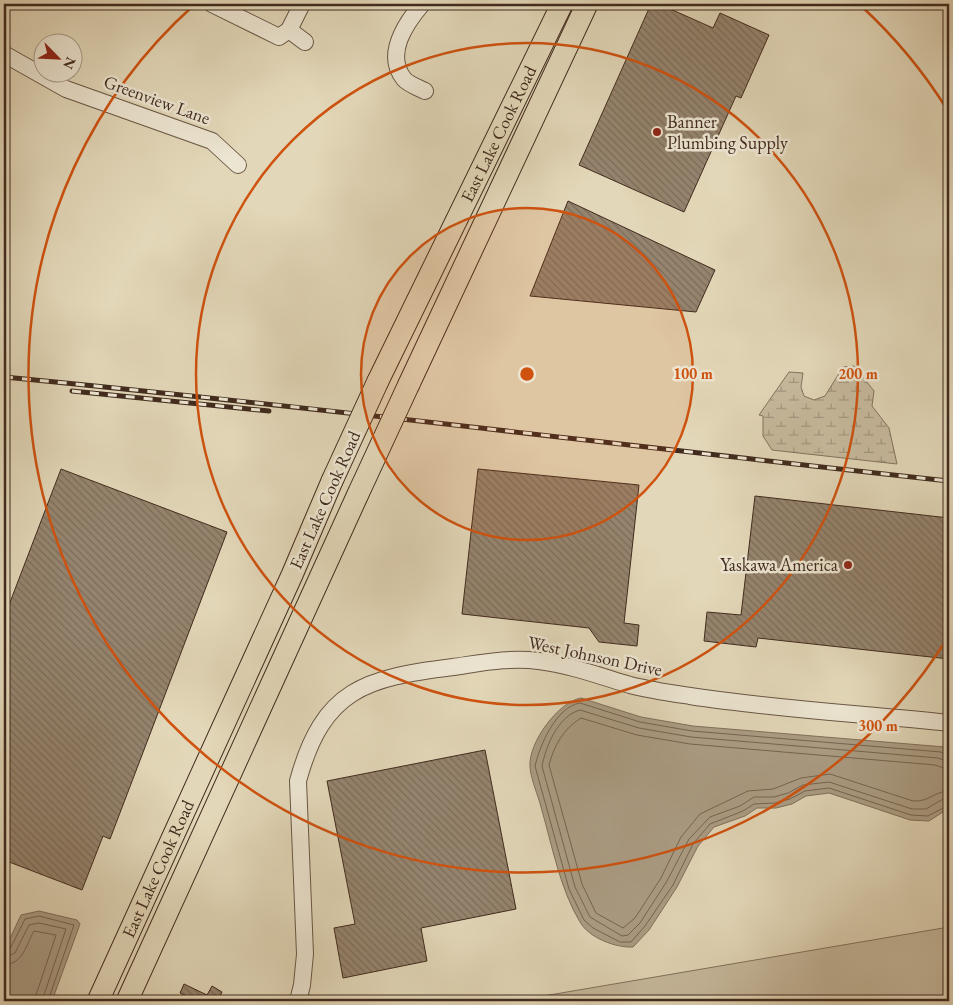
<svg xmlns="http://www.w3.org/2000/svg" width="953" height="1005" font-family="'EB Garamond',serif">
<defs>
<pattern id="wetland-marsh" width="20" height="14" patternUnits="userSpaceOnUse" patternTransform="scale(1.25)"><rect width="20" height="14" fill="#c7ba9e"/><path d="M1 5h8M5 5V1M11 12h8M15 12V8" fill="none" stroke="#a39780"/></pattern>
<pattern id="building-back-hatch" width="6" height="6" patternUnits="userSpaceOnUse" patternTransform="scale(1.25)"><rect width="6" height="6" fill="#95846e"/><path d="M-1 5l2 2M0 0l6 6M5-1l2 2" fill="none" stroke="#7b6c5a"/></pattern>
</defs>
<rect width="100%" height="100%" fill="#e2d7b8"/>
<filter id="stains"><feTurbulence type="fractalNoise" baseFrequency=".004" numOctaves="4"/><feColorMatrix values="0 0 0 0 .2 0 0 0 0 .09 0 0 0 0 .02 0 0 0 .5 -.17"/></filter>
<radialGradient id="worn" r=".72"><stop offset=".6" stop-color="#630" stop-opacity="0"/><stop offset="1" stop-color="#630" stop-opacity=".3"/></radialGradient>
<polygon fill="#c7ba9e" stroke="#84725e" points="949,927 949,1001 514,1001"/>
<polygon fill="url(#wetland-marsh)" stroke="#84725e" points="854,366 874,391 872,406 889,428 897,464 772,450 763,436 763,416 759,415 789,372 803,373 801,387 804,396 814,400 825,396 843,367"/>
<g fill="#ab9d84" stroke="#816f5b">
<path d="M581,698L641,717L693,726L945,747L949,755V808L929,821L910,820L829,793L806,796L792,804L776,808H757L745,816L714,827L698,846L677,887L649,930L633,947C616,948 589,938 580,922C560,889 552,845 541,807C538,795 531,780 530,767C528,743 558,702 581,698Z"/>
<polygon points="39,911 77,920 80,924 52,1001 4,1001 4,951 21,915"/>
</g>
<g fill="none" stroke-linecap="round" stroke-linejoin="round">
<g stroke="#766451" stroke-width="1">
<path d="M949,756L941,752L692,731L640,722L580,703C556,707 540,745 535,766L569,889L584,920L593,928L620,942H631L645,926L673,885L693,844L710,824L743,811L754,804L775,803L790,799L805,791L829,788L911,815L928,816L949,805"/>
<path d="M949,762L938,758L691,737L639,728L580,710C558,716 546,746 542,766L575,887L590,917L622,936L628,935L640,923L667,881L689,839L710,817L740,806L754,797H774L788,793L803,785L829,782L912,809H926L943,799L949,798"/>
<path d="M949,770L935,765L690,744L637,735L581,718C563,729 554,746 549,765L582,884L596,913L623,928L635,918L661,878L681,837L700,814L748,791L773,789L801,778L830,774L913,801C929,802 935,791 949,791"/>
<polyline points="4,951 10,949 25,919 39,916 74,925 48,1001"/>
<polyline points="4,958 15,953 29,925 39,923 66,929 42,1001"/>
<path d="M4,965C23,964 26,945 34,931L56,935L34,1001"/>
</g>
</g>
<g fill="url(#building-back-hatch)" stroke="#412b1e">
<polygon points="651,4 659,4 713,28 720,13 769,35 741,98 736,96 684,212 579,165"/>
<polygon points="568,201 715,270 696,312 530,296"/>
<polygon points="61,469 227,532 110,839 103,836 82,890 4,860 4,618"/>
<polygon points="478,469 639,485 624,623 639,625 637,646 599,642 589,628 462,614"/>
<polygon points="755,496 949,518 949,659 758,638 756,647 704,641 707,612 741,615"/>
<polygon points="485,750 516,909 421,928 427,961 343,978 334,928 355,924 327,781"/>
<polygon points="184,984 207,995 212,986 222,992 218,1000 220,1001 186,1001 188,997 180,993"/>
</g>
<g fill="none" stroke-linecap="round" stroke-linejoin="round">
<defs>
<g id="minor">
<polyline points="212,4 279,37 289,30 302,4"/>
<path d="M422,4C406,23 384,54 404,79C408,84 419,88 425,91"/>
<polyline points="289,30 305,42"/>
<polyline points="4,54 66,89 212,141 238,165"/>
<path d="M298,1001L302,985L305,954L298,781C323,689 365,678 453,667C481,663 510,657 539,661C570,665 600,676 630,685C649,690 670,693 690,696C775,709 863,714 949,723"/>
</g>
<g id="major">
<path id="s1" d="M378,381L562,4"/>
<polyline points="409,384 587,4"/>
<path id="s2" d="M98,1001L292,575L332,481"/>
<polyline points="127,1001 358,494"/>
</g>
</defs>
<use href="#minor" stroke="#695644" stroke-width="18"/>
<use href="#major" stroke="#412b1e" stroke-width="23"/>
<use href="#minor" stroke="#ece5d1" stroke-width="16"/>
<use href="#major" stroke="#e2d7b8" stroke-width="21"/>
<defs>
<g id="rail">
<path d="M4,377C319,407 634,447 949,481"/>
<polyline points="72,391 269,411"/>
</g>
</defs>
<use href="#rail" stroke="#412b1e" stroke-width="5"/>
<use href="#rail" stroke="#ece5d1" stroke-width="3" stroke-dasharray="9" stroke-linecap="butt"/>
<defs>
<g id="major-bridge">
<polyline points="332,481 378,381"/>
<polyline points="358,494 409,384"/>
</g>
</defs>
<use href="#major-bridge" stroke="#412b1e" stroke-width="23" stroke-linecap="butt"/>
<use href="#major-bridge" stroke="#e2d7b8" stroke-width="21"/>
</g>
<circle cx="527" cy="374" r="166" fill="#cf520f" fill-opacity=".12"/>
<g fill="none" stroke="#cf520f" stroke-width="2.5">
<circle cx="527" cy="374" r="166"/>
<circle cx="527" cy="374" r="331"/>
<path d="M948 637A497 497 0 1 1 194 5M860 5A497 497 0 0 1 948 111"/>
</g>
<g fill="#8f2418" stroke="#ece5d1" stroke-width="2">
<circle cx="657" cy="132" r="5"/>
<circle cx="848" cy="565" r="5"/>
</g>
<g text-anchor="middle" stroke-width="5" stroke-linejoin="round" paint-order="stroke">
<g font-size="18" fill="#412b1e" stroke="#ece5d1">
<text transform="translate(157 100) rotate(20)" y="6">Greenview Lane</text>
<text dy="6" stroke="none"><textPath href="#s1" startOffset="275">East Lake Cook Road</textPath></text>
<text transform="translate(325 500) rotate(-66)" y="6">East Lake Cook Road</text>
<text transform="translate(595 656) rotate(12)" y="6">West Johnson Drive</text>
<text dy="6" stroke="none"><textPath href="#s2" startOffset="145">East Lake Cook Road</textPath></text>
</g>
<g font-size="18" fill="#412b1e" stroke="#ece5d1" text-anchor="start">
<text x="667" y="128">Banner<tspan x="667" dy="21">Plumbing Supply</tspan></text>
<text x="838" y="571" text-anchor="end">Yaskawa America</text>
</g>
</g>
<circle cx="527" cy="374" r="8" fill="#cf520f" stroke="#ece5d1" stroke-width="2.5"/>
<g font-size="15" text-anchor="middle" font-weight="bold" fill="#cf520f" stroke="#ece5d1" stroke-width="5" stroke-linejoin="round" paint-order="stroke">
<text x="693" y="379">100 m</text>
<text x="858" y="379">200 m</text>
<text x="878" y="731">300 m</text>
</g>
<rect width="953" height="1005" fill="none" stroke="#e2d7b8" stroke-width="20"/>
<rect x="5" y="5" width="943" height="995" fill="none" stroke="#412b1e" stroke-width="2.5"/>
<rect x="10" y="10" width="933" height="985" fill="none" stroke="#412b1e"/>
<g transform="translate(58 58) rotate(114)"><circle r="24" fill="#ece5d1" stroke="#a89b89"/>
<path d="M0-4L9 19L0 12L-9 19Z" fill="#8f2418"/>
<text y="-8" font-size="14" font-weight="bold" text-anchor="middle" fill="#412b1e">N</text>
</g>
<rect width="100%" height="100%" filter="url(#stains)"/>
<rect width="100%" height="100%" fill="url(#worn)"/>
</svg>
